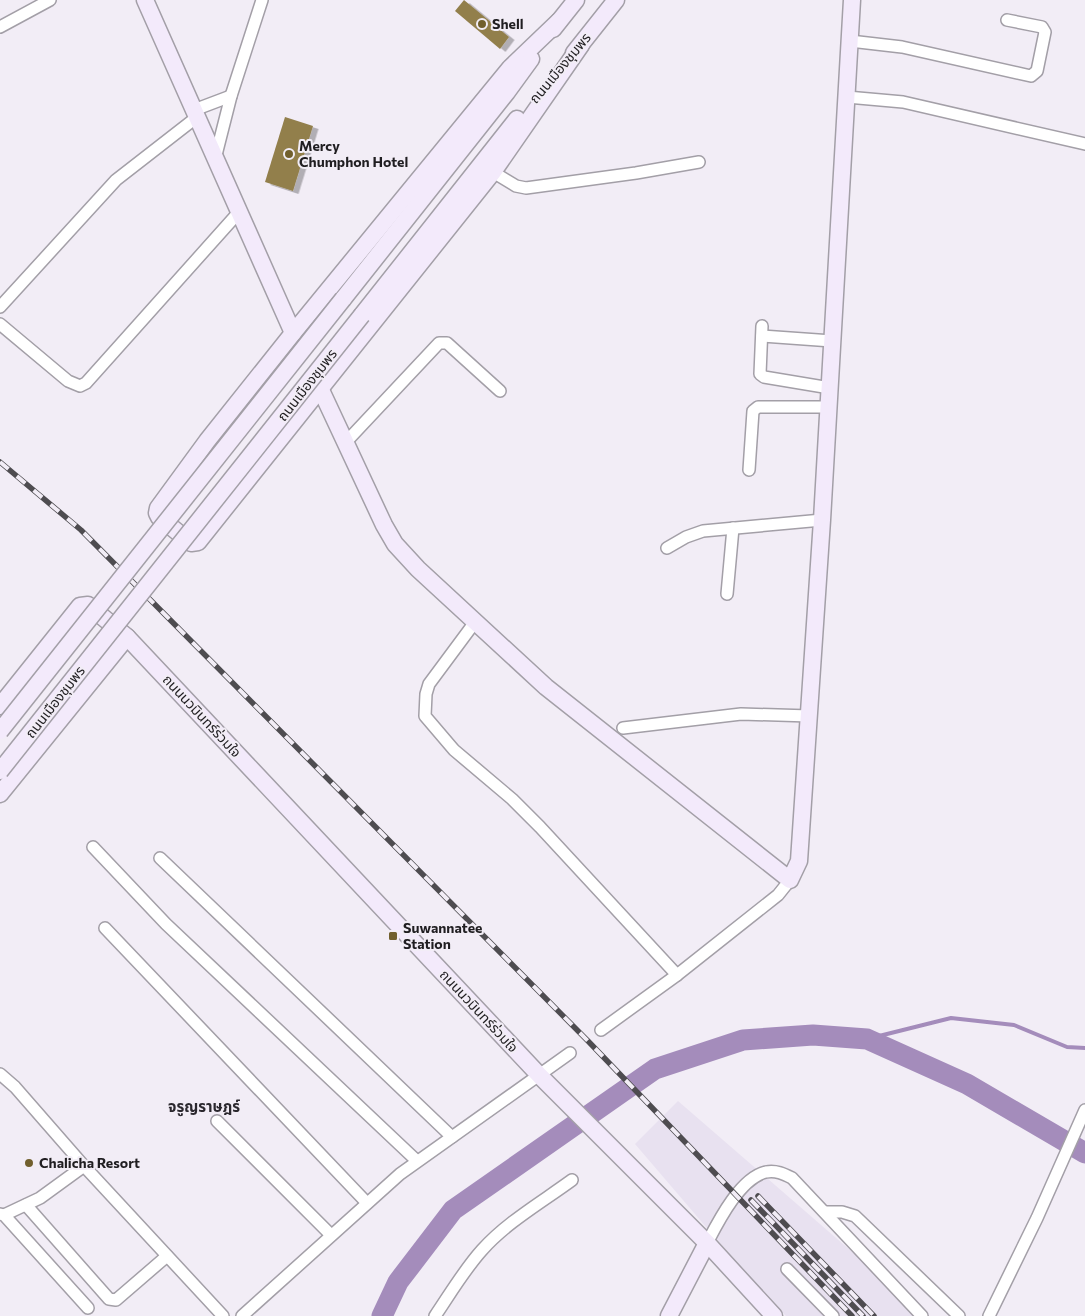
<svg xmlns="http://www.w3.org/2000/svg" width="1085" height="1316" font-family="Commissioner,'Noto Sans Thai',sans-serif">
<defs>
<filter id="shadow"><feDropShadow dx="5.5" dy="3" stdDeviation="0" flood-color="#0004"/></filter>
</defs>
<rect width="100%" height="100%" fill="#f2edf6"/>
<polygon fill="#e8e1f0" points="678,1101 926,1316 786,1316 760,1290 635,1144"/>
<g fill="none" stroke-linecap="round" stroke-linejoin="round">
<polyline stroke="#a48cbb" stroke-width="4" points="867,1039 951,1018 1014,1025 1067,1047 1085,1048"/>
<polyline stroke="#a48cbb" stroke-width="21" points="382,1316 398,1282 453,1210 655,1069 743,1040 813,1035 867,1039 967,1084 1085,1153"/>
</g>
<g fill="#927f4c" filter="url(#shadow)">
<polygon points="464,0 509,37 500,49 455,11"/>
<polygon points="285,117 313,126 293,191 265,182"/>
</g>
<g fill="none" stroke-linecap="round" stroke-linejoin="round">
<defs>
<g id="street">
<polyline points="0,27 50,0"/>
<polyline points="850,41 902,47 1031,76 1037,71 1045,32 1042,27 1007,20"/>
<polyline points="847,97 903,102 1085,144"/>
<polyline points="194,110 231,96"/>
<polyline points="215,159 231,96 262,0"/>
<polyline points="493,172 516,186 526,188 636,173 699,162"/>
<polyline points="0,307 116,180 197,117"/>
<polyline points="0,324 68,381 80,386 86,383 239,212"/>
<polyline points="762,326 760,374 764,377 830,388"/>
<polyline points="762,336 832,341"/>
<polyline points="346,442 439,343 447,343 500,391"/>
<polyline points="749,470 753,411 758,407 829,407"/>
<polyline points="667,548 686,537 703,531 822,520"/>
<polyline points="727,594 733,528"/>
<polyline points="475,622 429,684 426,694 425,716 454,750 512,799 540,827 677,975"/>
<polyline points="623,728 741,714 810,716"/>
<polyline points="93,847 166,924 417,1161"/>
<polyline points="160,858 452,1137"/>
<polyline points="105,928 367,1203"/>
<polyline points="601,1030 677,975 778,895 790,880"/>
<polyline points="0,1074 15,1087 84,1166 223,1316"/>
<polyline points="217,1121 331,1235"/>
<polyline points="26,1205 109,1299 116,1300 167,1256"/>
<polyline points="825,1212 842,1212 855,1216 959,1316"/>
<polyline points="0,1214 4,1215 88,1308"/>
<polyline points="4,1215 40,1198 84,1166"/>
<path d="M707,1243C718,1222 740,1178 766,1172C776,1170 784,1174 792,1178L922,1316"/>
<polyline points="787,1269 833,1316"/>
<polyline points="242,1316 400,1174 570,1053"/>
<path d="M435,1316C450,1294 464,1270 482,1250C507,1222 542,1202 572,1180"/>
<polyline points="989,1316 1037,1218 1085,1110"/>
</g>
<g id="secondary">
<polyline points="145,0 293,333"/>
<polyline points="559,21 510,68 293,333 207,441 158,508 157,513 159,517 191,543 198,542 493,172 581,45"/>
<polyline points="553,29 576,0"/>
<polyline points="574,53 616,0"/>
<polyline points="343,299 507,92 531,59"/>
<polyline points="362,315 517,119"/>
<polyline points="320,388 384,525 395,544 418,569 546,687 790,880 799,861 822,520 852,0"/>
<polyline points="127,637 540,1076 707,1243 774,1316"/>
<polyline points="0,706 80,606 88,605 127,637 0,794"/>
<polyline points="669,1316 707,1243"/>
</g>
</defs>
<use href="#street" stroke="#a39fa7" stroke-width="14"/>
<use href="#secondary" stroke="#a39fa7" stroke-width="19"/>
<use href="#street" stroke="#fff" stroke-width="11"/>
<use href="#secondary" stroke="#f3eafb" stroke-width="16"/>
<defs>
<g id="rail">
<polyline points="0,462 81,530 588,1041 852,1316"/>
<polyline points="758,1196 874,1316"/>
<polyline points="751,1200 863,1316"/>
</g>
</defs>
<use href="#rail" stroke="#4e4c50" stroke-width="5.5"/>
<use href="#rail" stroke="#f2edf6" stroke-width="4" stroke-dasharray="11" stroke-linecap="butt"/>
<defs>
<g id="secondary-bridge">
<polyline points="0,731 343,299"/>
<polyline points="0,771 362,315"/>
</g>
</defs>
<use href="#secondary-bridge" stroke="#a39fa7" stroke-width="19" stroke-linecap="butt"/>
<use href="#secondary-bridge" stroke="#f3eafb" stroke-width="16"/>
</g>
<g fill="#715f2d" stroke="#f2edf6" stroke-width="2">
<circle cx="482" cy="24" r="5"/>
<circle cx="289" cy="154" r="5"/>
<rect x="388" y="931" width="10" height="10" rx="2.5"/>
<circle cx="29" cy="1163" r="5"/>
</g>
<g text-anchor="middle" stroke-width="4" stroke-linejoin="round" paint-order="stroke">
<g font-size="14" font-weight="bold" fill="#201e21" stroke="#f2edf6" text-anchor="start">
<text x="492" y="29">Shell</text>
<text x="299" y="151">Mercy<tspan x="299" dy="16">Chumphon Hotel</tspan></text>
<text x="403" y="933">Suwannatee<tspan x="403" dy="16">Station</tspan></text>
<text x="39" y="1168">Chalicha Resort</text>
</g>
<g font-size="14" fill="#201e21" stroke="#f2edf6">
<text transform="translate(560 68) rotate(-50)" y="5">ถนนเมืองชุมพร</text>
<text transform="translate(307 385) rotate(-52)" y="5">ถนนเมืองชุมพร</text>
<text transform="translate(55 702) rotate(-52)" y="5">ถนนเมืองชุมพร</text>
<text transform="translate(202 716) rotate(47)" y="5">ถนนนวมินทร์ร่วมใจ</text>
<text transform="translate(479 1011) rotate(47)" y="5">ถนนนวมินทร์ร่วมใจ</text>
</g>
<g font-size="15" font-weight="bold" fill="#2b282e" stroke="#f2edf6">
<text x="204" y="1112">จรูญราษฎร์</text>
</g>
</g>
</svg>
